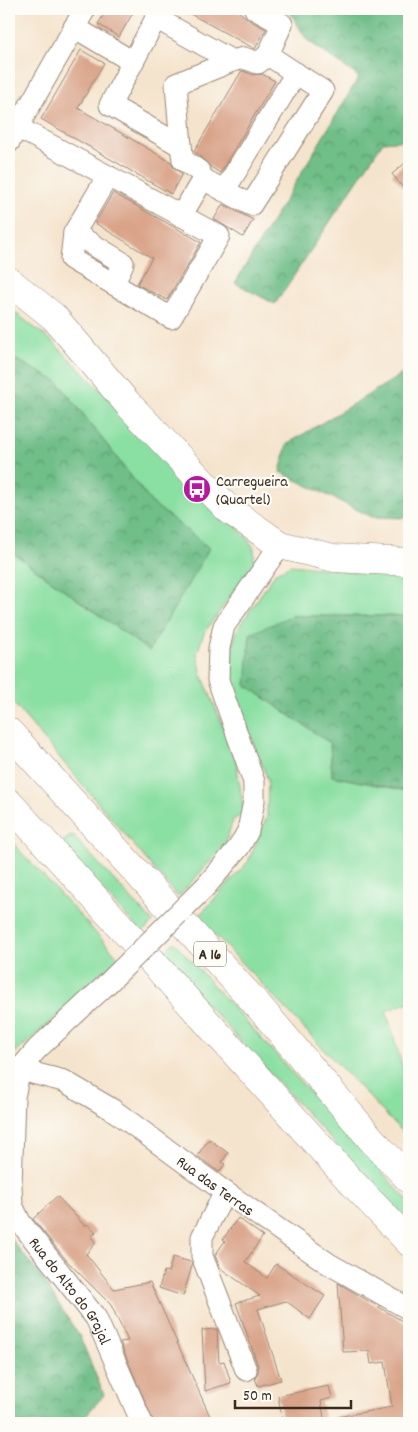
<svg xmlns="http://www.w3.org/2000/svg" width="418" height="1432" font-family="Dekko,sans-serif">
<defs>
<pattern id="forest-crowns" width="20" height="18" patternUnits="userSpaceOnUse" patternTransform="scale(1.25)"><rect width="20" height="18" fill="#6fbe88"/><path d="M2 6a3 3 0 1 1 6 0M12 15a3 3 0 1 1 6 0" fill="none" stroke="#5c9b6f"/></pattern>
</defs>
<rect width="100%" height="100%" fill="#fdfcf7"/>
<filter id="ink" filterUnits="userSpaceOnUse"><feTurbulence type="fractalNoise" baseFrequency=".02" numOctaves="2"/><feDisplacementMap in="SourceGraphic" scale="10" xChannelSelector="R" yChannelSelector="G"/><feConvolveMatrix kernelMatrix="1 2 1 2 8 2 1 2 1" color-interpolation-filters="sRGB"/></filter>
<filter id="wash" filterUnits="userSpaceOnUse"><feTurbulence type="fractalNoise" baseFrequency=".0096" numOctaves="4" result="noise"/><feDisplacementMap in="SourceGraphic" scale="20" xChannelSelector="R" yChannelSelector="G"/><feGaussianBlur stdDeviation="1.12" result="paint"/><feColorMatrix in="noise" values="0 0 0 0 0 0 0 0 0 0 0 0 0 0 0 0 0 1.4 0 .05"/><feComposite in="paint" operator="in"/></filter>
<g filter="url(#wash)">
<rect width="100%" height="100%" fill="#f5e4cd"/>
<g fill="#8adfa2" stroke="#628460">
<polygon points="9,308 53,342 247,538 254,548 254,563 204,633 197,653 202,675 235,755 244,813 233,820 225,845 178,897 9,698 9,550 149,651 209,548 151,502 58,382 9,356"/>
<path d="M291,565L409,578V616H291L246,685L330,743L332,776L406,791L409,804V1002L386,1011C395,1043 418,1106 407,1137L198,917L248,862L267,817L268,780L231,685L232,647L237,630L276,572Z"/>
<polygon points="72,835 153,922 142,933 60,844"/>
<polygon points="9,839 119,958 99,979 19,1050 9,1055"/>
<polygon points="174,942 409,1202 409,1224 161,955"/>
</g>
<g fill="url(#forest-crowns)" stroke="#557453">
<polygon points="288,9 409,9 409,140 383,142 275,304 235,283 359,77 307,40"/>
<polygon points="9,356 58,382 151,502 209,548 149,651 9,550"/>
<polygon points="409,370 409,518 372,517 280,472 287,444"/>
<polygon points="291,616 409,616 409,791 332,776 330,743 246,685 250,634"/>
<polygon points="9,1236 41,1277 80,1337 104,1395 79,1423 9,1423"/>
</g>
<g id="blocks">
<g fill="#d9a388">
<polygon points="107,9 135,9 119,37 98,24"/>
<polygon points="181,9 236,9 249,20 266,29 255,49"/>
<polygon points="81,50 104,63 78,108 171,162 173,167 182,174 171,194 41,119"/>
<polygon points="243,71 254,75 262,74 275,81 220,173 211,167 194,151 241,72"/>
<polygon points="409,160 409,195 392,174"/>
<polygon points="113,193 201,242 167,300 137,284 152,258 95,223"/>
<polygon points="223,204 253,220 243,237 214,219"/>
<polygon points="209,1139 228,1153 222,1162 225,1164 219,1172 197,1156"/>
<polygon points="57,1196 85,1226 87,1224 96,1232 91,1237 96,1243 86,1254 114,1289 150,1282 213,1423 154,1423 120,1342 128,1341 111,1305 67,1261 33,1219"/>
<polygon points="238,1218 263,1236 245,1262 267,1278 276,1264 325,1296 310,1319 286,1301 258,1309 281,1380 258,1386 255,1378 258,1372 258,1366 236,1303 260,1296 220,1268 215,1255 225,1241 223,1239"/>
<polygon points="173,1257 191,1262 192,1266 183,1296 159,1288 164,1271 168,1272"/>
<polygon points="338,1283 409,1325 409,1423 337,1423 337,1417 392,1407 385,1362 371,1364 369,1351 343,1352"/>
<polygon points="217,1329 219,1362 224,1361 231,1383 205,1391 202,1330"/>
<polygon points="329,1386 332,1398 321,1401 325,1423 283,1423 278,1396"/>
</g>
</g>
</g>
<g filter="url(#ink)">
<use href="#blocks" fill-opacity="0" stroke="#988776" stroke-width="1"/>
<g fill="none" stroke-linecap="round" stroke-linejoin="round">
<defs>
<g id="minor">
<polyline points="74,27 133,62 156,18 232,61 176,84 181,146 110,105 133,62"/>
<polyline points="232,61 244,58 258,63 268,55"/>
<path d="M17,127C84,163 152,200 219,236L171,318L71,259L74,233L108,176"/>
<polyline points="9,142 85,9"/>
<polyline points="181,146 183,160 199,171 203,179"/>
<polyline points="224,191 296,73"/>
<polyline points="181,216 203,179 251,205 323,91 268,55 282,24 255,9"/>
<polyline points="74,233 123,263 114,284"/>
<polyline points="206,886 239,847 248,831 254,801 254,782 218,680 219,648 224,626 280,545"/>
<path id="s1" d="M9,1067L64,1081L113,1110L225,1192L329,1264L409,1309"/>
<path id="s2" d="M20,1069L14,1097L11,1186L12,1205L20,1222L96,1318L142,1423"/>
<polyline points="20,1069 37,1049 107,984"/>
<polyline points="225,1192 202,1237 202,1256 246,1370"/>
</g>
<polyline id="major" points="9,281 54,317 128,404 228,509 280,545 334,558 409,562"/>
<g id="highway">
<polyline points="9,732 262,1010 372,1140 409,1179"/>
<polyline points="9,803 347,1177 409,1242"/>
</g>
</defs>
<use href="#minor" stroke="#988776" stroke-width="23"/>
<use href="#major" stroke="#988776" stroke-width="29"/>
<use href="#highway" stroke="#988776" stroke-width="29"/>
<use href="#minor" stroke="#fff" stroke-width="21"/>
<use href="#major" stroke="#fff" stroke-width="28"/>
<use href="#highway" stroke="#fff" stroke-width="28"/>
<defs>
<polyline id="minor-bridge" points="107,984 206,886"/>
</defs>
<use href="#minor-bridge" stroke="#988776" stroke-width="23" stroke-linecap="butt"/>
<use href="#minor-bridge" stroke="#fff" stroke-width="21"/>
</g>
</g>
<defs>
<symbol id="bus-disc" viewBox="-11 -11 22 22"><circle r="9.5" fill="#b5179e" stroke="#fdfcf7"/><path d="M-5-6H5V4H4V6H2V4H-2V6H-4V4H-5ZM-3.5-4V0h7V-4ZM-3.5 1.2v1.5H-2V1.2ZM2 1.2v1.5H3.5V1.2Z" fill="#fff"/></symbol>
</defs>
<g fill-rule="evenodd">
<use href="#bus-disc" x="181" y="473" width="32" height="32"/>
</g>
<g text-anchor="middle" stroke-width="4.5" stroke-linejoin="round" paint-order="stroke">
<rect fill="#fdfcf7" stroke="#75695f" stroke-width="1" x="194" y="941.5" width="32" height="25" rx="4"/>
<g font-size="15" font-weight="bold" fill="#3b2a1e">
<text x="210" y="959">A 16</text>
</g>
<g font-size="16" fill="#3b2a1e" stroke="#fdfcf7" text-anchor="start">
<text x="216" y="486">Carregueira<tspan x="216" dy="18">(Quartel)</tspan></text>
</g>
<g font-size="16" fill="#3b2a1e" stroke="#fdfcf7">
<text dy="6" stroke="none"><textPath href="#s1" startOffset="241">Rua das Terras</textPath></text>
<text dy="6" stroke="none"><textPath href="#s2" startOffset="241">Rua do Alto do Grajal</textPath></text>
</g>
</g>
<rect width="418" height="1432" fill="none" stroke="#fdfcf7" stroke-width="30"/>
<path d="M235 1400v8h116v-8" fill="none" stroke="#3b2a1e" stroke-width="2.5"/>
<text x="243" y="1400" font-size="15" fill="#3b2a1e" stroke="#fdfcf7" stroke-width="4" paint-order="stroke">50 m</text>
</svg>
